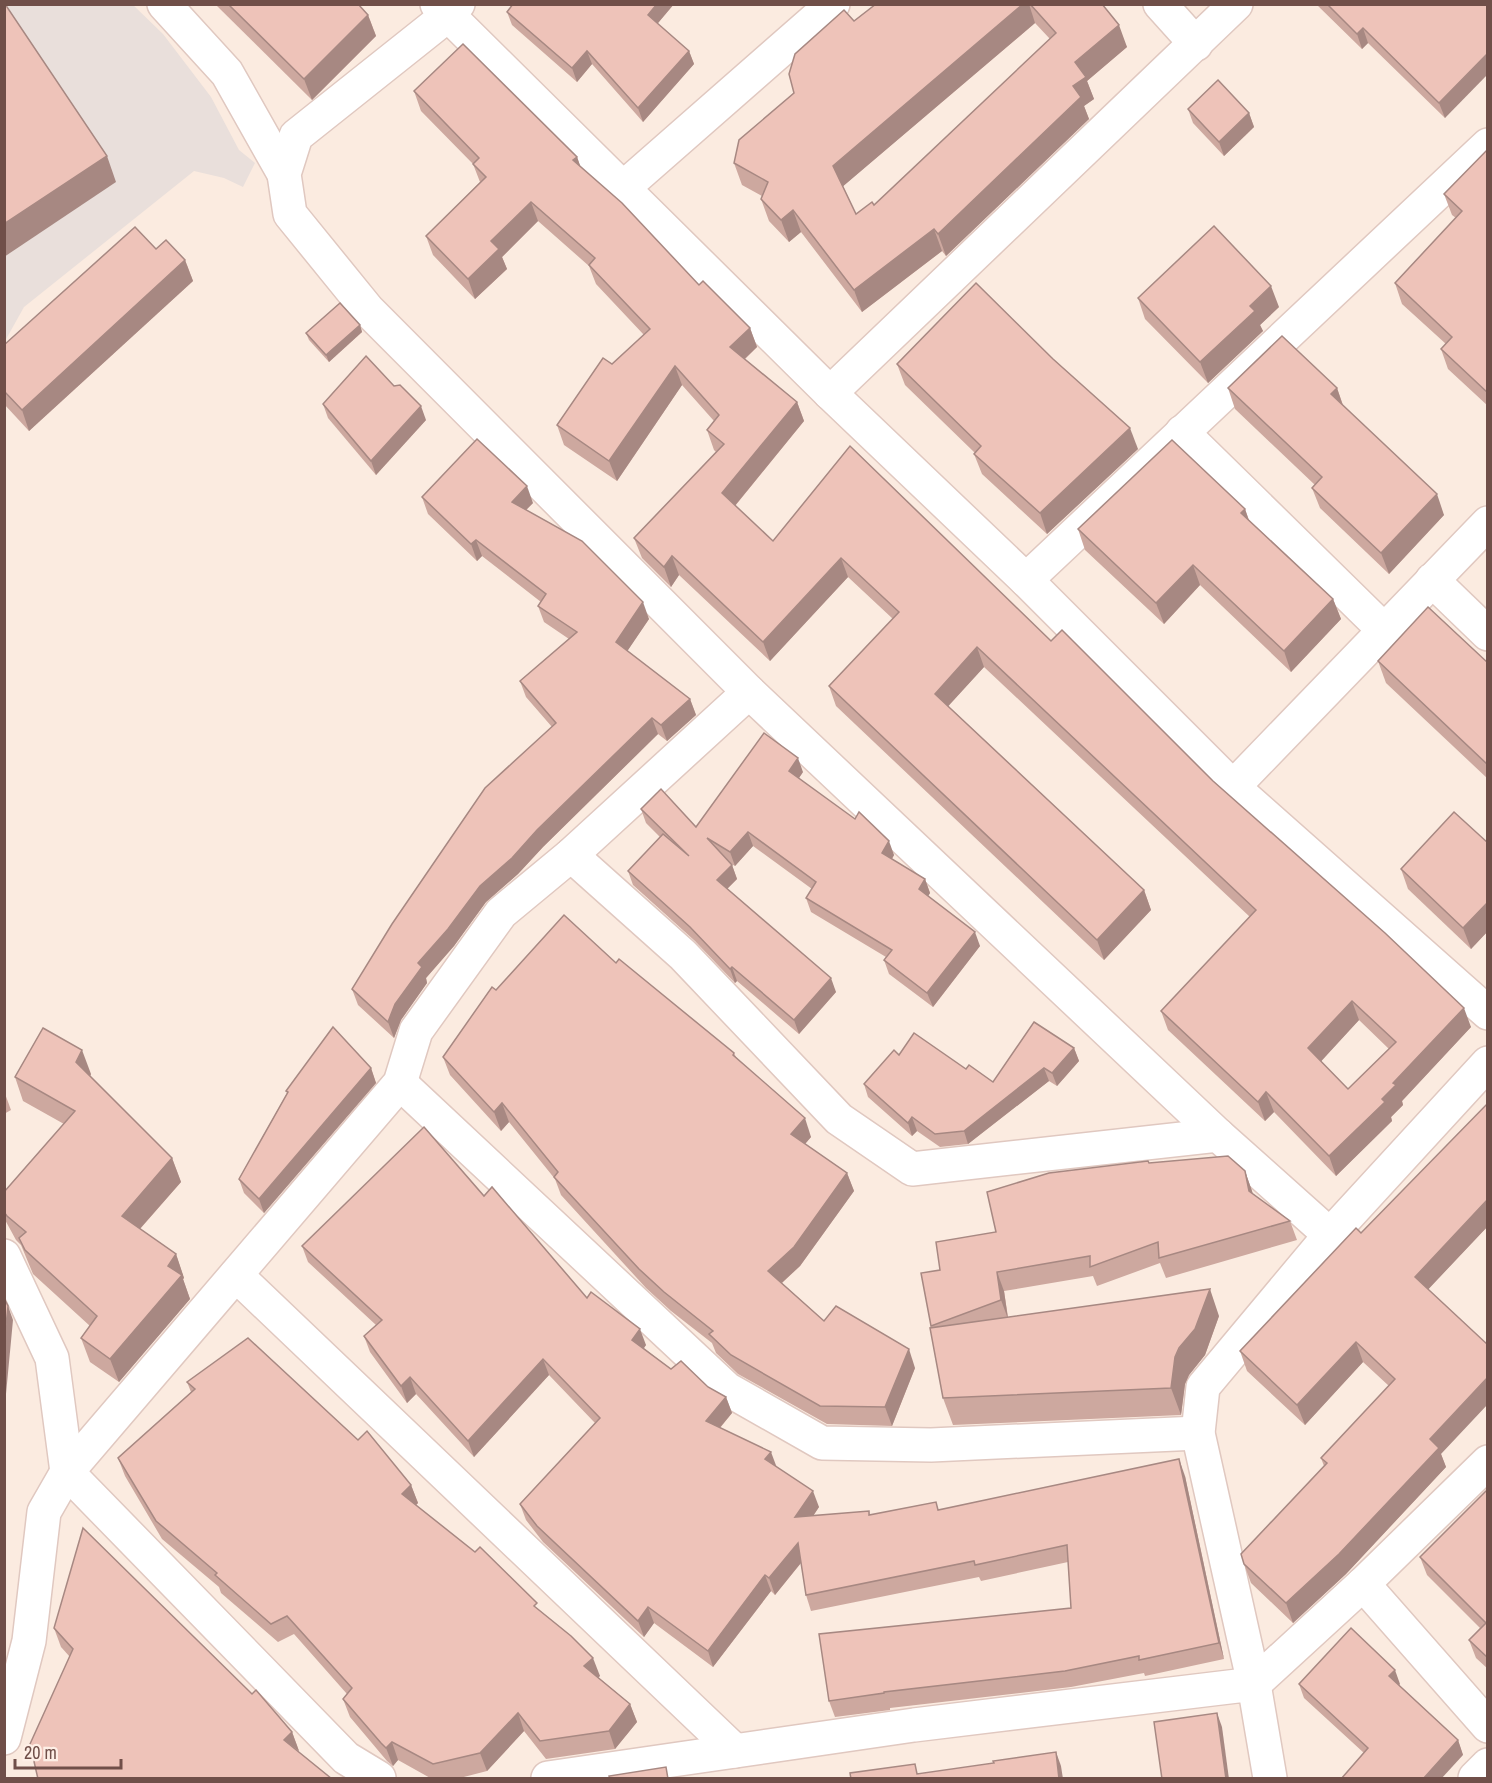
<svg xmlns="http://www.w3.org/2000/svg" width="1492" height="1783" font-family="'Archivo Narrow',sans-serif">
<rect width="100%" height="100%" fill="#fbebe0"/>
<polygon fill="#e9dfdb" points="5,5 133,5 163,34 211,97 239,150 255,163 243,187 224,178 194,171 24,307 5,341"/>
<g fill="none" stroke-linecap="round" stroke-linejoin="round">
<defs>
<g id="street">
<polyline points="164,4 227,73 284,174"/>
<polyline points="437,4 830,393 1026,580 1233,787 1488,1013"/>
<polyline points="458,4 448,15 296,136 284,174 290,214 368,310 749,692 1218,1135 1330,1235"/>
<polyline points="1160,4 1196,44"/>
<polyline points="622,189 833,4"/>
<polyline points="830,393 1236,4"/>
<polyline points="1182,432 1384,630"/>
<polyline points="1026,580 1488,145"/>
<polyline points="1432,580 1488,634"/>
<polyline points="1233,787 1488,523"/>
<polyline points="571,855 683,955 839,1119 912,1169 1218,1135"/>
<polyline points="1488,1063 1330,1235 1203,1387 1198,1433 1254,1684 1363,1584 1488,1462"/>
<polyline points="400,1083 727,1389 822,1443 931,1445 1198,1433"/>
<polyline points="4,1256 52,1358 67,1472 346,1758 379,1778"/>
<polyline points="236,1275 735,1751"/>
<polyline points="1363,1584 1488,1726"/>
<polyline points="4,1738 29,1641 44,1512 67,1472 400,1083 416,1031 501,913 571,855 749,692"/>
<polyline points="548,1778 914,1725 1254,1684 1270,1778"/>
<polyline points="1475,1778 1488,1765"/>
</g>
</defs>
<use href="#street" stroke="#e0c8c0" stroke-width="36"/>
<use href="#street" stroke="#fff" stroke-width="33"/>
</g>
<g fill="#cda89f" fill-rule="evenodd">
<polygon points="215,4 358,4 368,15 376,36 312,100"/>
<polygon points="513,4 674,4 657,24 689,51 694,64 643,122 592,64 577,82 512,25 507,12"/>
<path d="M876,4H1102L1127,47L1087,81L1094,99L1084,106L1089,119L946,256L942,251L862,312L801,232L789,242L769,221L761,199L762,196L742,185L734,163L854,21ZM1035,23L1050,39L874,205L856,214L843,186Z"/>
<polygon points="1316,4 1488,4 1445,118 1368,43 1362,49"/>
<path d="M414,91L577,157L580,166L699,285L750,328L757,347L745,359L797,402L804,421L735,506L773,541L850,446L1051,641L1213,781L1471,1027L1402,1101L1403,1105L1391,1117L1392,1121L1336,1176L1274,1112L1265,1121L1168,1030L1161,1011L1250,917L984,667L948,706L1144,890L1151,910L1104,960L836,706L829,686L893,619L848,577L770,661L679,575L671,587L642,558L634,538L716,452L714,450L707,430L714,421L682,385L617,481L564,445L557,425L612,364L644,335L596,284L589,266L538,221L502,257L507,269L475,299L433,255L426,236L480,182L473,164L421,111ZM1359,1020L1389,1049L1348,1089L1321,1061Z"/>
<polygon points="1188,109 1249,113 1254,127 1224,156 1193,123"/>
<polygon points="1488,149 1488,406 1448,369 1441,349 1446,344 1402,304 1395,283 1456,218 1452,215 1444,194"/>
<polygon points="156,249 185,260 193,281 29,431 4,404 4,345"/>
<polygon points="1138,298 1279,307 1260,325 1263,331 1208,383 1145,319"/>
<polygon points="360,325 362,332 329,362 309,340 306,333"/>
<polygon points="897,364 1138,449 1047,534 982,474 974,454 975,453 905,385"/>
<polygon points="1228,388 1337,388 1343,405 1444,515 1389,574 1320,508 1312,488 1315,485 1235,409"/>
<polygon points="323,404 426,420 376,475 328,418"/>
<polygon points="422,497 533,503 526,510 649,619 627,651 690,699 696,715 667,741 658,734 543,847 518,874 486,902 454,946 426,978 427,983 401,1020 394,1038 358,1005 352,989 552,727 526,697 520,681 569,639 544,622 538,606 541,602 482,556 477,561 428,514"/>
<polygon points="1245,509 1249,520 1333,599 1341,619 1291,672 1200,585 1164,624 1085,550 1078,529"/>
<polygon points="1378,661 1488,663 1488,779 1386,683"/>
<polygon points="803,772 799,778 894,855 892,859 925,879 930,893 928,896 980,946 933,1007 889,974 884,960 886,957 811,912 806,898 812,889 753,846 735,866 730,863 732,865 737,879 727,889 836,992 799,1034 737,981 735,983 695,941 633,885 628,871 660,837 646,823 641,809 696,827"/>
<polygon points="1488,843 1488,931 1471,949 1408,889 1401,869"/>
<polygon points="616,963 734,1053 736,1057 811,1137 805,1144 847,1173 854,1191 800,1266 782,1283 824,1321 915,1368 892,1426 827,1424 738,1374 716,1353 712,1343 671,1311 646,1288 561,1195 555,1179 509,1122 501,1131 450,1075 443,1057 496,990"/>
<polygon points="1074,1048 1079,1061 1057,1086 1049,1081 968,1144 940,1147 917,1131 912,1136 868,1097 864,1084 899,1055 966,1069 993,1082"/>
<polygon points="371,1068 376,1083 264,1213 244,1193 239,1179 287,1093 286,1091"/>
<polygon points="91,1074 90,1076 172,1158 181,1182 140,1229 176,1254 184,1278 183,1279 190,1299 119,1382 90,1362 81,1338 90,1326 33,1274 21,1245 16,1240 4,1218 4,1192 64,1124 23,1101 15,1077"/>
<polygon points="4,1091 11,1110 4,1114"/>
<polygon points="1488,1103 1488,1226 1428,1289 1441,1454 1446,1467 1346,1574 1293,1623 1251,1583 1244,1564 1324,1466 1321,1458 1389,1386 1363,1362 1305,1425 1247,1371 1240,1351 1361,1233"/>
<polygon points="1148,1161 1149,1163 1245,1171 1253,1194 1290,1221 1297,1240 1166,1278 1160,1263 1097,1286 1093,1276 1004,1291 1008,1317 1219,1316 1205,1355 1189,1375 1185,1384 1181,1415 953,1425 943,1398 931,1326 940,1270 996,1232"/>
<polygon points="484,1196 587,1298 646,1345 644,1348 671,1369 708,1387 726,1397 732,1413 720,1428 777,1467 819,1507 813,1516 869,1511 870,1515 939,1510 1185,1476 1224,1659 1145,1676 1144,1673 1071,1687 890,1708 890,1710 835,1717 829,1701 1071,1608 1068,1562 981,1581 979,1577 811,1611 806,1595 801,1563 775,1595 771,1591 713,1667 654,1623 644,1637 543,1542 526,1520 520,1504 595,1423 549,1375 474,1457 416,1394 407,1403 370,1352 364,1336 376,1325 308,1262 302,1246"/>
<polygon points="187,1382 358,1440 411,1485 418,1503 416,1505 540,1611 600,1676 598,1677 630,1704 637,1722 615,1749 546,1759 524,1731 487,1771 456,1779 432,1779 398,1760 393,1766 387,1761 350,1717 343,1699 347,1694 294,1634 278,1642 221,1593 219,1587 162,1539 125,1476 118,1458 191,1392"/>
<polygon points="1488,1489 1488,1669 1476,1658 1469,1640 1480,1628 1427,1575 1420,1557"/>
<polygon points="54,1628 252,1694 292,1732 299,1751 70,1657 61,1647"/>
<polygon points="1299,1684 1400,1684 1399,1685 1458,1740 1463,1755 1364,1753 1304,1698"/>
</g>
<g fill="#a78882">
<polygon points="657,4 674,4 653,29 648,15"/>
<polygon points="1023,4 1029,4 1035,23 841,188 833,166"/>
<polygon points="368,15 376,36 312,100 304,79"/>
<polygon points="1119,25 1127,47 1087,81 1094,99 1084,106 1089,119 946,256 938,234 1073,86 1075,62"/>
<polygon points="1363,28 1368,43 1362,49 1357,34"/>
<polygon points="587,51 592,64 577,82 572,68"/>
<polygon points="689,51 694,64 643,122 638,108"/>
<polygon points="1488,53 1488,74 1445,118 1439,103"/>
<polygon points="1249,113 1254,127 1224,156 1219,142"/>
<polygon points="107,156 116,182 4,257 4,224"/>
<polygon points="577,157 584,176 573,160"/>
<polygon points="531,202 538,221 502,257 507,269 475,299 468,279 491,241"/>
<polygon points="793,210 801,232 789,242 781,220"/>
<polygon points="934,229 942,251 862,312 854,290"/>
<polygon points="185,260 193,281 29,431 22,410"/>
<polygon points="1271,286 1279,307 1260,325 1263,331 1208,383 1200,362 1250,306"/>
<polygon points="360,325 362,332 329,362 326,355"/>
<polygon points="750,328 757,347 737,366 730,347"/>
<polygon points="675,366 682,385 617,481 609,461"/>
<polygon points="1337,388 1344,409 1331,394"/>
<polygon points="797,402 804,421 729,513 722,493"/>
<polygon points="421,406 426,420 376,475 371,461"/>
<polygon points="1130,428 1138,449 1047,534 1040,513"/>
<polygon points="527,486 533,503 518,518 512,502"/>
<polygon points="1437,494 1444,515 1389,574 1381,553"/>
<polygon points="1245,509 1252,530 1241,513"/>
<polygon points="476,540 482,556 477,561 471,544"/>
<polygon points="672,556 679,575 671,587 664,567"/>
<polygon points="841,558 848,577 770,661 763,642"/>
<polygon points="1193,565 1200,585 1164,624 1156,603"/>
<polygon points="1333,599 1341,619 1291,672 1284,651"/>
<polygon points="643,602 649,619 622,659 616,642"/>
<polygon points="977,647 984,667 942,713 935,694"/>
<polygon points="690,699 696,715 667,741 661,725"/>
<polygon points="652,718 658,734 543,847 518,874 486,902 454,946 426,978 427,983 401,1020 394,1038 388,1022 395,1004 418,963 480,886"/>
<polygon points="798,758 803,772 794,785 789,771"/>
<polygon points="748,832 753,846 735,866 730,852"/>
<polygon points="889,841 894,855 887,867 882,853"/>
<polygon points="732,865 737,879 722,894 717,880"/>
<polygon points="925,879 930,893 924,903 919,889"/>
<polygon points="1144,890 1151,910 1104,960 1097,940"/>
<polygon points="1488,902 1488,931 1471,949 1463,928"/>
<polygon points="975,932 980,946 933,1007 927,993"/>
<polygon points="732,967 737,981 735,983 730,969"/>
<polygon points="831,978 836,992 799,1034 794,1020"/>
<polygon points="1352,1001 1359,1020 1315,1068 1308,1048"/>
<polygon points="1464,1008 1471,1027 1402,1101 1403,1105 1391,1117 1392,1121 1336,1176 1329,1156 1382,1099 1393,1083"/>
<polygon points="1074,1048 1079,1061 1057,1086 1052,1073"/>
<polygon points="82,1050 91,1074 85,1086 76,1062"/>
<polygon points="371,1068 376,1083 264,1213 259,1199"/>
<polygon points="1044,1068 1049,1081 968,1144 964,1131"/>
<polygon points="1266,1092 1274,1112 1265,1121 1258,1102"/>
<polygon points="502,1103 509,1122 501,1131 494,1112"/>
<polygon points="912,1117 917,1131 912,1136 908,1123"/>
<polygon points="805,1118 811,1137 798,1152 791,1134"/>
<polygon points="172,1158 181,1182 130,1240 122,1216"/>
<polygon points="1245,1171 1252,1191 1256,1211 1249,1191"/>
<polygon points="847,1173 854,1191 800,1266 775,1289 768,1271"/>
<polygon points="1488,1199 1488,1226 1422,1296 1415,1277"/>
<polygon points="176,1254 184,1278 183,1279 190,1299 119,1382 110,1359"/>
<polygon points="997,1272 1004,1291 1008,1319 1001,1300"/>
<polygon points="1210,1289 1219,1316 1205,1355 1189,1375 1185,1384 1181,1415 1171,1388 1175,1357"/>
<polygon points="8,1306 13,1320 4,1415 4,1345"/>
<polygon points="640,1329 646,1345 638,1356 632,1340"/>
<polygon points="1356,1342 1363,1362 1305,1425 1297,1405"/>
<polygon points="909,1349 915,1368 892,1426 885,1407"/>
<polygon points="543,1359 549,1375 474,1457 468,1441"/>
<polygon points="410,1377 416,1394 407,1403 401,1386"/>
<polygon points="1488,1377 1488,1404 1441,1454 1446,1467 1346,1574 1293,1623 1286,1603 1430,1439"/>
<polygon points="726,1397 732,1413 712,1437 706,1421"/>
<polygon points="771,1452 777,1468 765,1459"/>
<polygon points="1179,1459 1185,1476 1224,1659 1219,1643"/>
<polygon points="411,1485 418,1503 409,1512 402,1494"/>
<polygon points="813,1491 819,1507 801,1534 795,1517"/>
<polygon points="798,1543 804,1559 775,1595 769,1578"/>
<polygon points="765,1575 771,1591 713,1667 708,1651"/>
<polygon points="648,1607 654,1623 644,1637 638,1621"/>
<polygon points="593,1658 600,1676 591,1684 584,1666"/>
<polygon points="1395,1670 1400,1684 1394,1690 1389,1676"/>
<polygon points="630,1704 637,1722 615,1749 609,1731"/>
<polygon points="518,1713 524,1731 487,1771 480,1753"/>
<polygon points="1217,1713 1222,1727 1229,1779 1226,1779"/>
<polygon points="292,1732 299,1751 284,1740"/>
<polygon points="1458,1740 1463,1755 1441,1779 1423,1779"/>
<polygon points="392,1742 398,1760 393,1766 386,1748"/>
<polygon points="1056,1752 1061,1766 1063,1779 1059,1779"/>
</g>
<g fill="#eec3b9" stroke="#a78882" stroke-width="1.5" fill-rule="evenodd">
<polygon points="4,4 5,4 107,156 4,224"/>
<polygon points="228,4 358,4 368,15 304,79"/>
<polygon points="513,4 657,4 648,15 689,51 638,108 587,51 572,68 507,12"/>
<polygon points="876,4 1023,4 833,166 856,214 872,202 874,205 1056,33 1030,4 1102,4 1119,25 1075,62 1086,77 1073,86 1081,97 938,234 934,229 854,290 793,210 781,220 761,199 768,182 734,163 739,140 794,93 789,74 795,54 844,10 854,21"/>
<polygon points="1327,4 1488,4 1488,53 1439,103 1363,28 1357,34"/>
<path d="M463,44L577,157L573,160L622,203L699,285L703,281L750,328L730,347L797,402L722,493L773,541L850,446L1051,641L1062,630L1213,781L1385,933L1464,1008L1393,1083L1396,1085L1382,1099L1385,1102L1329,1156L1266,1092L1258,1102L1161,1011L1256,910L977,647L935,694L1144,890L1097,940L829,686L899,612L841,558L763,642L672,556L664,567L634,538L724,444L707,430L719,415L675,366L609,461L557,425L603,358L612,364L650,329L589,265L595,258L531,202L491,241L499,249L468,279L426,236L486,177L473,164L479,158L414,91ZM1352,1001L1396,1042L1348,1089L1308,1048Z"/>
<polygon points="1218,80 1249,113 1219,142 1188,109"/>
<polygon points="1488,149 1488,393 1441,349 1452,337 1395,283 1462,211 1444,194"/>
<polygon points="1214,226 1271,286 1250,306 1255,311 1200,362 1138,298"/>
<polygon points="135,227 156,249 166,240 185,260 22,410 4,391 4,345"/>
<polygon points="976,283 1053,359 1130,428 1040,513 974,454 981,446 897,364"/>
<polygon points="340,303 360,325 326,355 306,333"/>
<polygon points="1282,336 1337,388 1331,394 1437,494 1381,553 1312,488 1322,477 1228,388"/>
<polygon points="366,356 394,386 400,385 421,406 371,461 323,404"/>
<polygon points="477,439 527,486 512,502 582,541 643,602 616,642 690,699 661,725 652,718 537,830 512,858 480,886 448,929 418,963 422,967 395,1004 388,1022 352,989 392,924 485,788 556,723 520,681 577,632 538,606 546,594 476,540 471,544 422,497"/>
<polygon points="1172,440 1245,509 1241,513 1333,599 1284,651 1193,565 1156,603 1078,529"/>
<polygon points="1428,607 1488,663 1488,765 1378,661"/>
<polygon points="764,733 798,758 789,771 855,819 859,812 889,841 882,853 925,879 919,889 975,932 927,993 884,960 892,950 806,898 816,882 748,832 730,852 707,838 732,865 717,880 831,978 794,1020 732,967 730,969 690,927 628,871 663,834 689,856 641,809 661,789 696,827"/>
<polygon points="1454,812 1488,843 1488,902 1463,928 1401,869"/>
<polygon points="564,915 616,963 619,959 734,1053 733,1055 805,1118 791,1134 847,1173 794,1247 768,1271 824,1321 836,1306 909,1349 885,1407 820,1406 731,1355 709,1334 713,1331 664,1292 639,1269 554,1177 558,1172 502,1103 494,1112 443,1057 492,987 496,990"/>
<polygon points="1034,1022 1074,1048 1052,1073 1044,1068 964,1131 935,1134 912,1117 908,1123 864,1084 894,1050 899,1055 914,1033 966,1069 969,1065 993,1082"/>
<polygon points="333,1027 371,1068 259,1199 239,1179 288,1092 286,1091"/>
<polygon points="43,1028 82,1050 76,1062 172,1158 122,1216 176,1254 168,1266 182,1275 110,1359 81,1338 97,1316 25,1250 19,1238 26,1232 7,1216 4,1212 4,1192 75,1111 15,1077"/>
<polygon points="1488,1103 1488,1199 1415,1277 1488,1345 1488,1377 1430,1439 1439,1448 1339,1554 1286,1603 1244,1564 1241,1554 1327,1463 1321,1458 1395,1379 1356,1342 1297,1405 1240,1351 1356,1228 1361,1233"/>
<polygon points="424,1127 484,1196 492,1187 587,1298 591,1292 640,1329 632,1340 671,1369 681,1361 708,1387 726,1397 706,1421 771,1452 765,1459 813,1491 795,1517 869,1511 869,1515 936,1502 938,1510 1179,1459 1219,1643 1139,1660 1139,1656 1065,1671 884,1692 884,1693 829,1701 819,1634 1071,1608 1067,1545 975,1565 974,1561 806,1595 798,1543 769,1578 765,1575 708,1651 648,1607 638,1621 537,1526 520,1504 600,1418 543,1359 468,1441 410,1377 401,1386 364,1336 382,1320 302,1246"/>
<polygon points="1228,1156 1245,1171 1249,1191 1290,1221 1159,1258 1158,1242 1090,1267 1090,1256 997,1272 1001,1300 931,1326 921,1273 940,1270 936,1242 996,1232 987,1192 1049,1173 1148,1161 1149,1163"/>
<polygon points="1210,1289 1195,1329 1179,1348 1175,1357 1171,1388 943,1398 930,1328"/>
<polygon points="4,1298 8,1306 4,1345"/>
<polygon points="248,1338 358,1440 367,1431 411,1485 402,1494 475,1552 480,1547 537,1603 534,1606 571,1636 593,1658 584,1666 630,1704 609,1731 540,1741 518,1713 480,1753 433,1764 392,1742 386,1748 381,1743 343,1699 352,1688 287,1616 271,1624 215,1575 217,1573 156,1521 118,1458 195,1389 187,1382"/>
<polygon points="1488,1489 1488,1658 1469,1640 1486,1623 1420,1557"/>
<polygon points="83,1528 252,1694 256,1690 292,1732 284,1740 332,1779 38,1779 30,1744 73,1649 54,1628"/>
<polygon points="1351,1628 1395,1670 1389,1676 1458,1740 1423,1779 1341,1779 1368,1748 1299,1684"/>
<polygon points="1217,1713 1226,1779 1162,1779 1154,1722"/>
<polygon points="1056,1752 1059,1779 851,1779 850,1773 915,1764 917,1774 994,1763 993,1761"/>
<polygon points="666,1767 668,1779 610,1779 609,1776"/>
</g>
<rect width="1492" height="1783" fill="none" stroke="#704f49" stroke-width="12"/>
<path d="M15 1759v9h106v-9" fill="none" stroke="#704f49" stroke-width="3"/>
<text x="24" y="1759" font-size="18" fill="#704f49" stroke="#feefe6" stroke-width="4.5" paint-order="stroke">20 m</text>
</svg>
